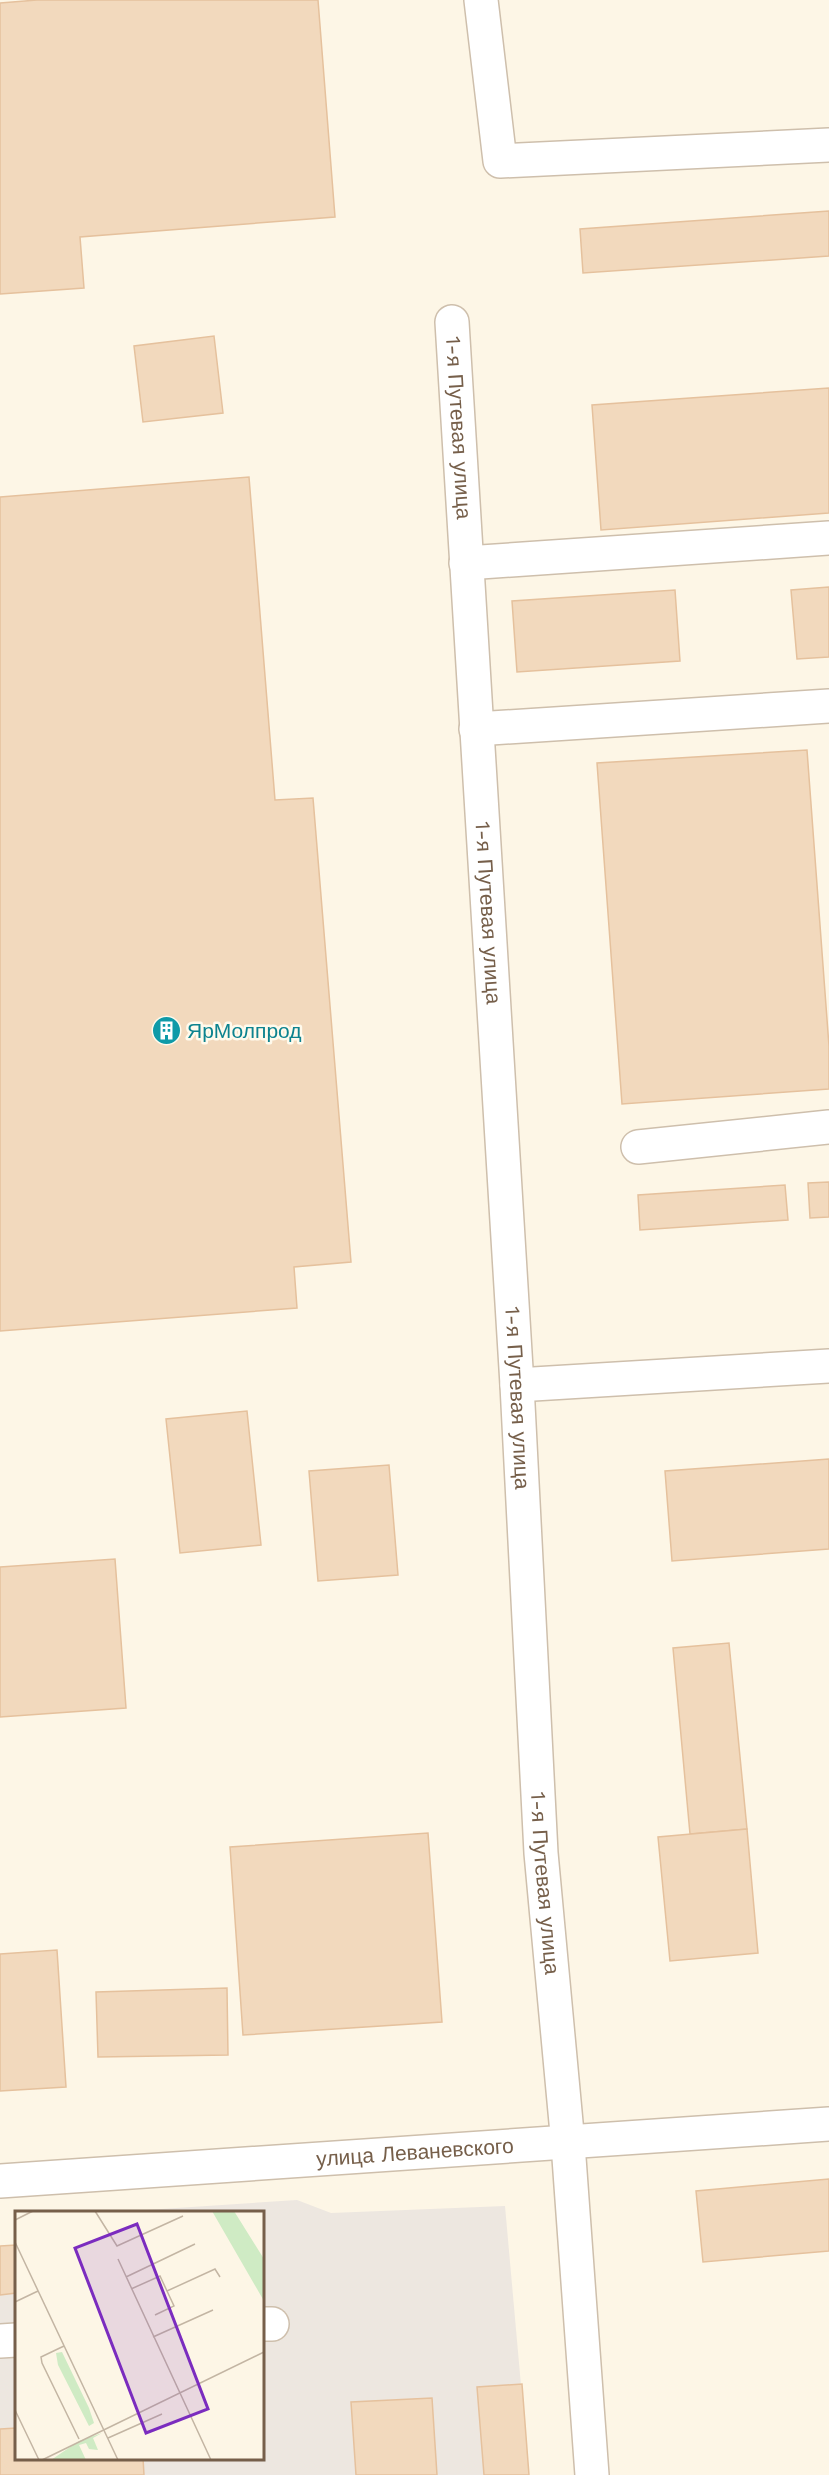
<svg xmlns="http://www.w3.org/2000/svg" width="829" height="2475" font-family="'Work Sans',sans-serif">
<rect width="100%" height="100%" fill="#fdf6e6"/>
<polygon fill="#ede7e0" points="297,2200 331,2213 505,2206 529,2475 0,2475 0,2246 16,2245 16,2458 262,2458 262,2212 116,2212"/>
<g fill="#f2d9bd" stroke="#e5c19d" stroke-width="1.5">
<polygon points="37,0 318,0 335,217 80,237 84,288 0,294 0,3"/>
<polygon points="829,211 829,256 583,273 580,229"/>
<polygon points="214,336 223,413 143,422 134,346"/>
<polygon points="829,388 829,513 601,530 592,405"/>
<polygon points="249,477 275,800 313,798 351,1262 294,1267 297,1308 0,1331 0,497"/>
<polygon points="829,587 829,657 797,659 791,590"/>
<polygon points="675,590 680,661 517,672 512,601"/>
<polygon points="807,750 829,1046 829,1089 622,1104 597,763"/>
<polygon points="829,1182 829,1217 810,1218 808,1183"/>
<polygon points="785,1185 788,1220 640,1230 638,1195"/>
<polygon points="247,1411 261,1545 180,1553 166,1419"/>
<polygon points="829,1459 829,1549 672,1561 665,1471"/>
<polygon points="389,1465 398,1575 318,1581 309,1471"/>
<polygon points="115,1559 126,1708 0,1717 0,1567"/>
<polygon points="729,1643 747,1829 690,1834 673,1648"/>
<polygon points="747,1829 758,1953 670,1961 658,1837"/>
<polygon points="428,1833 442,2022 243,2035 230,1847"/>
<polygon points="57,1950 66,2087 0,2091 0,1954"/>
<polygon points="227,1988 228,2055 98,2057 96,1992"/>
<polygon points="829,2179 829,2251 703,2262 696,2191"/>
<polygon points="16,2245 16,2293 0,2295 0,2246"/>
<polygon points="522,2384 529,2475 484,2475 477,2387"/>
<polygon points="432,2398 437,2475 356,2475 351,2402"/>
<polygon points="16,2428 16,2458 143,2458 144,2475 0,2475 0,2429"/>
</g>
<g fill="none" stroke-linecap="round" stroke-linejoin="round">
<defs>
<g id="minor">
<polyline points="481,0 500,161 829,145"/>
<path id="s1" d="M452,322L517,1385L541,1853L568,2144L592,2475"/>
<polyline points="466,563 829,538"/>
<polyline points="476,729 829,706"/>
<polyline points="638,1147 829,1127"/>
<polyline points="517,1385 829,1366"/>
<path id="s2" d="M0,2181L829,2124"/>
<polyline points="262,2324 272,2324"/>
<polyline points="0,2341 16,2340"/>
</g>
</defs>
<use href="#minor" stroke="#cebfac" stroke-width="36"/>
<use href="#minor" stroke="#fff" stroke-width="33"/>
</g>
<defs>
<symbol id="building-disc" viewBox="-11 -11 22 22"><circle r="9.5" fill="#0f9aa8" stroke="#fffaec"/><path d="M-4-6H4V6H1V3H-1V6H-4ZM-2.5-4.3h1.7v1.8h-1.7ZM.8-4.3h1.7v1.8H.8ZM-2.5-1h1.7V.8h-1.7ZM.8-1h1.7V.8H.8Z" fill="#fff"/></symbol>
</defs>
<g fill-rule="evenodd">
<use href="#building-disc" x="150" y="1014" width="33" height="33"/>
</g>
<g text-anchor="middle" stroke-width="5" stroke-linejoin="round" paint-order="stroke">
<g font-size="21" fill="#765f4a" stroke="#fffaec">
<text dy="7" stroke="none"><textPath href="#s1" startOffset="106">1-я Путевая улица</textPath></text>
<text dy="7" stroke="none"><textPath href="#s1" startOffset="592">1-я Путевая улица</textPath></text>
<text dy="7" stroke="none"><textPath href="#s1" startOffset="1078">1-я Путевая улица</textPath></text>
<text dy="7" stroke="none"><textPath href="#s1" startOffset="1564">1-я Путевая улица</textPath></text>
<text dy="7" stroke="none"><textPath href="#s2" startOffset="416">улица Леваневского</textPath></text>
</g>
<g font-size="21" fill="#0d838f" stroke="#fffaec" text-anchor="start">
<text x="187" y="1038">ЯрМолпрод</text>
</g>
</g>
<g transform="translate(15 2211)">
<rect width="249" height="249" fill="#fdf6e6"/>
<path d="M197,0H219L249,48V90ZM47,141L74,197L79,212L74,215L43,154L41,142ZM87,222L78,227L83,239L74,238L71,232L64,234L71,249H36L64,230Z" fill="#cfebc4"/>
<path fill="none" stroke="#c3b5a3" stroke-width="1.5" d="M80,0L102,35L168,5M0,9L18,0M0,31L103,249M103,48L196,249M111,66L180,33M116,78L145,65L152,80L200,58L205,66M0,91L23,80M140,104L159,95L152,80M138,126L198,99M49,135L26,146L27,152L64,228M0,199L24,249M93,227L147,203M27,249L249,141"/>
<path fill="#7b2cbf" fill-opacity="0.15" stroke="#7b2cbf" stroke-width="3" d="M122,13L193,198L131,222L60,37Z"/>
<rect width="249" height="249" fill="none" stroke="#765f4a" stroke-width="3"/>
</g>
</svg>
